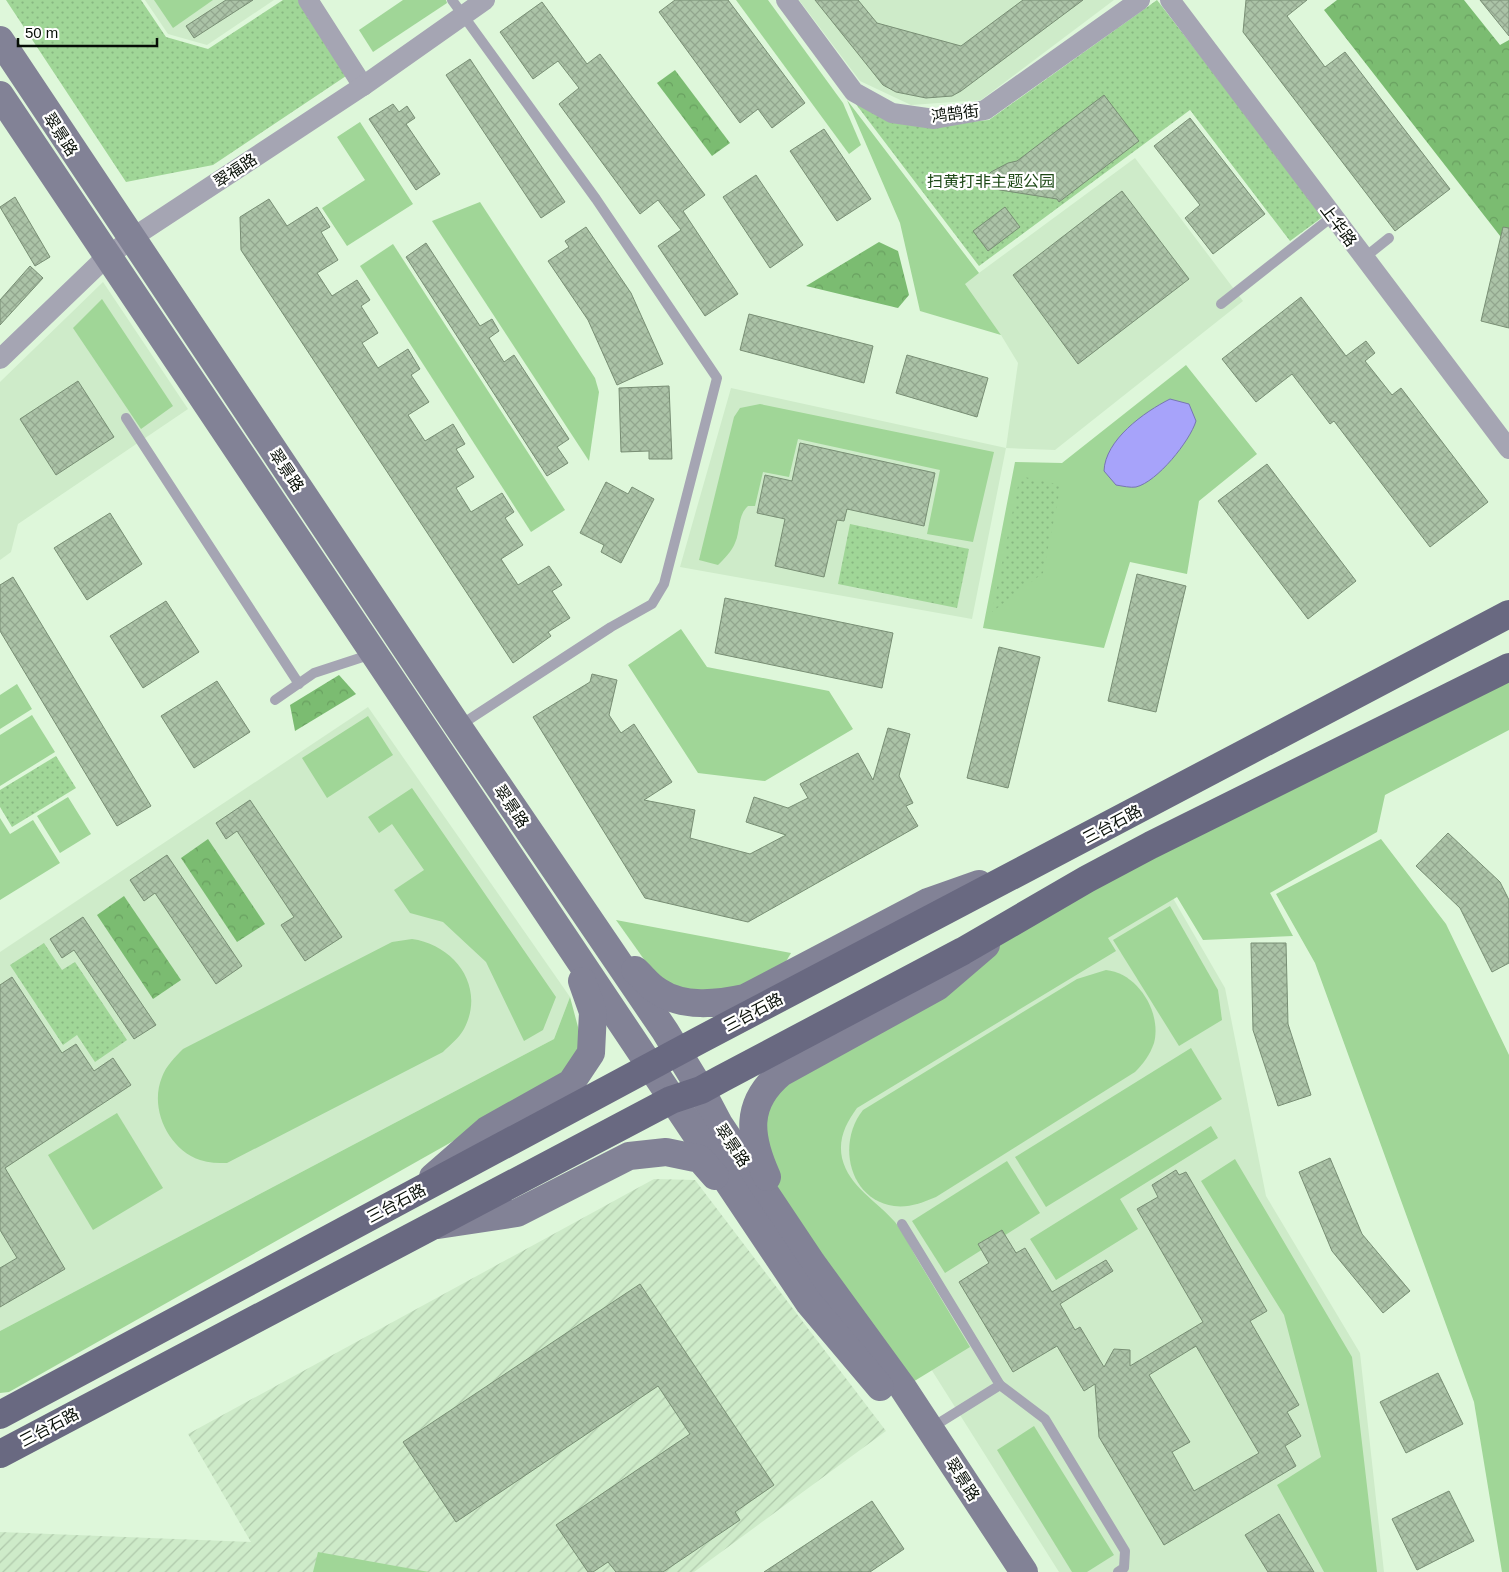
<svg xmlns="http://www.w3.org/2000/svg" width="1509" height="1572" font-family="Arial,'Noto Sans SC',sans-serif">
<defs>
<pattern id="industrial-furrows" width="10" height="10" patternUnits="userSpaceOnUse" patternTransform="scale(1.25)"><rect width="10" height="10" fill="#ceebc9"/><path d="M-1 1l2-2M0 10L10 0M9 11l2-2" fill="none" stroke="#afc8ab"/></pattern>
<pattern id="forest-crowns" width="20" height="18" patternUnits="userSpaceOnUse" patternTransform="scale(1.25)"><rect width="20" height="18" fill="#7bbc71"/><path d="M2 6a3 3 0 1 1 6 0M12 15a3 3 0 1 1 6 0" fill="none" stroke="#69a060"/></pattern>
<pattern id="park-dots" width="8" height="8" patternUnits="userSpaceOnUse" patternTransform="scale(1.25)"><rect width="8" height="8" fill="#a0d697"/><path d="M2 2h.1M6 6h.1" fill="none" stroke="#88b681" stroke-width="1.8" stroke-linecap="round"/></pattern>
<pattern id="building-cross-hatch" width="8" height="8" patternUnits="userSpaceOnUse" patternTransform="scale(1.25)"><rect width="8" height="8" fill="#abc3a7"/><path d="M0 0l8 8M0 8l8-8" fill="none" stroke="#92a68e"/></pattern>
</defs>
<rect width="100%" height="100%" fill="#def7da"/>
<g fill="#ceebc9">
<polygon points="145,0 274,0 207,45 168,34"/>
<polygon points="799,0 1114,0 981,100 911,105 860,81"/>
<polygon points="1135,158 1243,301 1055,450 1006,448 972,619 680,567 731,388 1006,448 1018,363 1001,335 964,284"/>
<polygon points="103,282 188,409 18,524 11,552 0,560 0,382"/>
<polygon points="368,707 570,997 554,1039 0,1331 0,952"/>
<polygon points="1170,893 1225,988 1266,1196 1360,1353 1384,1572 1059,1572 827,1204 818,1105"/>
</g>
<polygon fill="url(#industrial-furrows)" points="654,1179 695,1180 886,1431 694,1572 0,1572 0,1532 251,1542 188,1434"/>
<g fill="#a0d697">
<polygon points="154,0 213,0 173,28"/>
<polygon points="403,0 446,0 447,3 373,52 359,30"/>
<polygon points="736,0 768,0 843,103 861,145 849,154"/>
<polygon points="847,100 979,273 965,284 1001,335 920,311 900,223"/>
<polygon points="360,122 413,204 347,246 322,208 365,180 337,137"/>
<polygon points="480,202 595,378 599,392 589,461 432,221"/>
<polygon points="393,244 565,510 531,532 360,266"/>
<polygon points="102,299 173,406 141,429 73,328"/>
<polygon points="1186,365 1257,454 1199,501 1187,574 1130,562 1104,648 983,628 1015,462 1062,463"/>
<path d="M760,404L994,452L973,542L927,534L940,470L798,439L789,477L763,472L755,506H748C737,516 741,530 735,543C732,551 724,559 718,565L699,560L734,417L740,408Z"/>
<polygon points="681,629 707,667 829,691 853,729 765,781 698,773 628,665"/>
<path d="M1509,668V730L1385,795L1377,832L1270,893L1293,936L1203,940L1177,897L1108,938L1116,951L857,1108C846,1123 838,1139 842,1158C849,1187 877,1201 895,1222C905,1234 911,1249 919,1262C936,1290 953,1319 970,1347L903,1388L769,1183L755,1108L1013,923Z"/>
<polygon points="17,684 32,709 0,729 0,695"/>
<polygon points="32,715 55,752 0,786 0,735"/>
<polygon points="368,716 393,755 327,798 302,758"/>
<polygon points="412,788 556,997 543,1030 524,1041 486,962 443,922 410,913 394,890 424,870 392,824 379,833 368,817"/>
<polygon points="68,797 91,834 60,853 37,816"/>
<polygon points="0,818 10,834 33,820 60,863 0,900"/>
<polygon points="1381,839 1446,924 1509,1055 1509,1572 1502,1572 1474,1402 1315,963 1276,894"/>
<polygon points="1170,906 1218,990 1222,1020 1179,1046 1113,940"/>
<polygon points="616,920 791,953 781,970 742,989 687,992 658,979"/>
<path d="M412,939C455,945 486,987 464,1029C459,1038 450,1045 443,1052L227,1163C218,1163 209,1163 200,1160C168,1149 149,1108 162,1077C166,1066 175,1057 183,1049L392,942Z"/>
<path d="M1106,970C1138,973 1162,1013 1154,1043C1150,1055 1143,1064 1135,1072L936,1197C922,1203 908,1208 894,1206C848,1199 837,1142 863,1110L1077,979Z"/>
<polygon points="570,997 582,1042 563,1079 9,1392 0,1393 0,1331 554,1039"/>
<polygon points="1191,1048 1222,1099 1046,1207 1015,1157"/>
<polygon points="117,1113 163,1188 93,1230 48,1155"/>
<polygon points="1211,1126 1218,1138 1120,1199 1138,1229 1056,1280 1030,1239"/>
<polygon points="1235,1159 1352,1357 1377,1572 1324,1572 1277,1485 1321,1457 1284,1315 1201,1181"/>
<polygon points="1007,1161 1040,1213 945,1273 912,1221"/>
<polygon points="1034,1426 1114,1555 1087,1572 1072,1572 997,1450"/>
<polygon points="318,1552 429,1572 313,1572"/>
</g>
<g fill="url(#forest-crowns)">
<polygon points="1337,0 1464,0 1500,45 1509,40 1509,242 1504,241 1324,10"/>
<polygon points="675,70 730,143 712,156 657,83"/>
<polygon points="879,242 898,251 909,295 898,308 806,286"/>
<polygon points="339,675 356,694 295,731 290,705"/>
<polygon points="208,839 265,924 237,942 181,858"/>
<polygon points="124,896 181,980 153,999 97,915"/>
</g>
<g fill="url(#park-dots)">
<polygon points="6,0 141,0 166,37 208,49 283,0 298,0 349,74 213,165 126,182"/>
<polygon points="1157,0 1324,216 1290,241 1190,110 979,266 852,99 939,125 989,120"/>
<polygon points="1020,476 1061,485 1043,573 992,612"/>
<polygon points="850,524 969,549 957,608 838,584"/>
<polygon points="56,756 76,788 12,827 0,807 0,790"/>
<polygon points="44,943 62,970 75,962 127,1040 95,1062 77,1035 63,1045 10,965"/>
</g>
<path fill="#a7a3fa" stroke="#7776b1" d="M1170,399L1189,404L1196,421C1190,441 1157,482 1136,487C1131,488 1122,486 1116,485L1104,471C1105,440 1144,412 1170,399Z"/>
<g fill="url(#building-cross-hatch)" stroke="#788e74" fill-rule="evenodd">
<polygon points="226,0 253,0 194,38 186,26"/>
<polygon points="675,0 728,0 805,103 772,128 758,109 740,123 659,12"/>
<polygon points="815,0 858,0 877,23 961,46 1023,0 1083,0 961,91 952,96 926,98 896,92 883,85"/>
<polygon points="1246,0 1307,0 1287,16 1325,67 1345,52 1450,189 1395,231 1243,32"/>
<polygon points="1480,0 1509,0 1509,36"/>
<polygon points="542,2 587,64 600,54 705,195 683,211 738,294 705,316 658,246 681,230 658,200 640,214 559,104 579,88 558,61 533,79 500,32"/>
<polygon points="470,59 565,202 541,218 446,75"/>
<polygon points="1104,95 1139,141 1059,202 1057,199 1000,190 980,184 991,172 1008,163 1017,161"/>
<polygon points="393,104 399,112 407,106 415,118 406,124 440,174 416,190 369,119"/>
<polygon points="1190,118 1265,214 1213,254 1185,218 1200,205 1154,146"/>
<polygon points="824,129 871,199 837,221 790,151"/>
<polygon points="756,175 803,245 770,268 723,197"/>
<polygon points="1122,191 1189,279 1078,364 1013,275"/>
<polygon points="15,197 50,257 35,266 0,207"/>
<polygon points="269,199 287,226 317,207 330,227 321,232 338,260 317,273 332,296 357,280 370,300 361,306 378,333 362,343 378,368 408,349 420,369 411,375 429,402 408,415 425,441 453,424 465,444 456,449 474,477 456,488 471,512 502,493 514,512 505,518 523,545 501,559 518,585 549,566 562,585 552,591 570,618 548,632 551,636 513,663 241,250 240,217"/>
<polygon points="1005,207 1020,227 988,251 973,231"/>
<polygon points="586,227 631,293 663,364 617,385 588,320 548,261 569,247 565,241"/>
<polygon points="1503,227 1509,228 1509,328 1481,321"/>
<polygon points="426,243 480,326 492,319 499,331 489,338 504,362 514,355 569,439 557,447 568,463 547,476 406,257"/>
<polygon points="30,266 43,278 0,325 0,300"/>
<polygon points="1301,297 1346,356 1366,341 1375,353 1365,361 1392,395 1401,388 1488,502 1430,547 1334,421 1330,424 1292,374 1256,402 1222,359"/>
<polygon points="749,314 873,346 864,383 740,350"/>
<polygon points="907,355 988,378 977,417 896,393"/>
<polygon points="78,381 114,437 56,475 20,419"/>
<polygon points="669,386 672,459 649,459 649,451 621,452 619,388"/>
<polygon points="800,443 935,473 924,526 847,509 844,521 837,520 824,577 775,566 785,519 757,513 765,475 792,481"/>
<polygon points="1267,464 1356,581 1308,619 1218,501"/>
<polygon points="606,482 628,494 632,487 654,499 621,563 601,552 604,545 580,533"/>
<polygon points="110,513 142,564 87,600 54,548"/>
<polygon points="1137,574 1186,586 1156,712 1108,701"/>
<polygon points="13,577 151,806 117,826 0,631 0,585"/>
<polygon points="725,598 893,633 882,688 715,653"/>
<polygon points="166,601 199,652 143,688 110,636"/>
<polygon points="999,647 1040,657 1008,788 967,778"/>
<polygon points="592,674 617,680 609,715 621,733 634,724 672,782 644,800 695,810 690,838 750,854 786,835 746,822 754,797 788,808 808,798 800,784 858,753 873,780 888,728 910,734 899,776 913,803 906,806 918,826 748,922 645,898 533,717 590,682"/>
<polygon points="217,681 250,732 194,768 161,716"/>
<polygon points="250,800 342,937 305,961 281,925 294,917 237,831 226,839 216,823"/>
<polygon points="1448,833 1500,882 1509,900 1509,963 1492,972 1460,908 1416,866"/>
<polygon points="167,855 242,966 216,984 155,893 144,901 130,880"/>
<polygon points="83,917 156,1025 134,1039 74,950 62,958 50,939"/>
<polygon points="1251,943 1286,943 1288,1024 1311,1095 1278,1106 1253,1030"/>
<polygon points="12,977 62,1053 76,1044 94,1071 113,1058 131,1085 5,1168 65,1269 0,1307 0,1268 17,1258 0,1230 0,985"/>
<polygon points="1330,1158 1362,1234 1410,1291 1383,1313 1332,1251 1299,1172"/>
<path d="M1176,1170L1179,1175L1186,1172L1267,1311L1250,1321L1299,1405L1287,1412L1301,1436L1285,1446L1296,1466L1164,1545L1099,1437L1095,1384L1084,1391L1057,1346L1013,1372L959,1282L989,1263L978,1244L1002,1230L1016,1253L1025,1248L1052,1292L1106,1260L1113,1271L1060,1304L1075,1330L1080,1327L1104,1367L1114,1349L1130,1350V1366L1203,1322L1137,1209L1158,1197L1152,1185ZM1196,1346L1259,1453L1194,1491L1172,1452L1190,1442L1149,1375Z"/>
<polygon points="640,1284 774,1485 735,1512 740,1520 663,1572 616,1572 608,1562 593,1572 588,1572 556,1525 690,1434 658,1386 456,1522 403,1442"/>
<polygon points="1438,1373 1463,1424 1406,1453 1380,1402"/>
<polygon points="1449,1491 1474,1541 1417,1570 1392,1519"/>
<polygon points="872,1501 904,1549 870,1572 764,1572"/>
<polygon points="1279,1514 1314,1572 1268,1572 1245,1535"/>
</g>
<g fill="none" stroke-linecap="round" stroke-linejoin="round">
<g stroke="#a5a5b3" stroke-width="10">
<polyline points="452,0 596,199 717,378 664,584 652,604 611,627 459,726"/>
<polyline points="1364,258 1389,238"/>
<polyline points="1221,304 1333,216"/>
<polyline points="126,418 299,684"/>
<polyline points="275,700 314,673 372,654"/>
<polyline points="902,1224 1000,1385 931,1428"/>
<polyline points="1000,1385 1045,1419 1125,1551 1124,1568 1118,1572"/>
</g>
<g stroke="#a5a5b3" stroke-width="20">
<polyline points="308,0 363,86"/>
<polyline points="786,0 854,92 892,113 934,119 985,110 1140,0"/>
<polyline points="1170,0 1509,449"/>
<polyline points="0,359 101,262 132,238 363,86 485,0"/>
</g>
<g stroke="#828296" stroke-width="28">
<polyline points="0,40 455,722 665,1031 701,1090 719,1124 812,1263 903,1388 1024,1572"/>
<polyline points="0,95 809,1303 880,1387"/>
<path d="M635,970C642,976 649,986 658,991C683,1008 717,1004 745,998L928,902L979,884"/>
<polyline points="433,1177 487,1130 571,1083 591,1053 593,1012 582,981"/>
<path d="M767,1177C749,1137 744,1104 781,1073L937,987L986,945"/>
<polyline points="438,1225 517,1213 629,1156 666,1152 700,1159 715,1176"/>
</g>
<g stroke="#696981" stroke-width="28">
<polyline points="0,1415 698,1041 1509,614"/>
<polyline points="0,1454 671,1100 701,1090 721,1079 963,951 1087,879 1151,845 1509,667"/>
</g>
</g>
<g text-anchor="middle" stroke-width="4.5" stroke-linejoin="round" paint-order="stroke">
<g font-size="16" fill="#070e06" stroke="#fff">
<text transform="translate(955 113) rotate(-7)" y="6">鸿鹄街</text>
<text transform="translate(61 134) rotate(57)" y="6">翠景路</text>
<text transform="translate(235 170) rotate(-33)" y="6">翠福路</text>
<text transform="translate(1339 225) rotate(53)" y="6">上华路</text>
<text transform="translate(287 470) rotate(56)" y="6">翠景路</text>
<text transform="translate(512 806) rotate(56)" y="6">翠景路</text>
<text transform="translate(1112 824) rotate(-28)" y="6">三台石路</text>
<text transform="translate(753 1012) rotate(-28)" y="6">三台石路</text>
<text transform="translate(733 1145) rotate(56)" y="6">翠景路</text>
<text transform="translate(396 1203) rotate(-28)" y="6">三台石路</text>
<text transform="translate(49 1427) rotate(-28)" y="6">三台石路</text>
<text transform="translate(963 1479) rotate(57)" y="6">翠景路</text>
</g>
<g font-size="16" fill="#1e4917" stroke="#fff">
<text x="991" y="187">扫黄打非主题公园</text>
</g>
</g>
<path d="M18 38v8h139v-8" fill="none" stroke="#070e06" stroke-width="2.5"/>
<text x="25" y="38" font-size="15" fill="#070e06" stroke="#ffffff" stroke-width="4" paint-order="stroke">50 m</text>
</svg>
